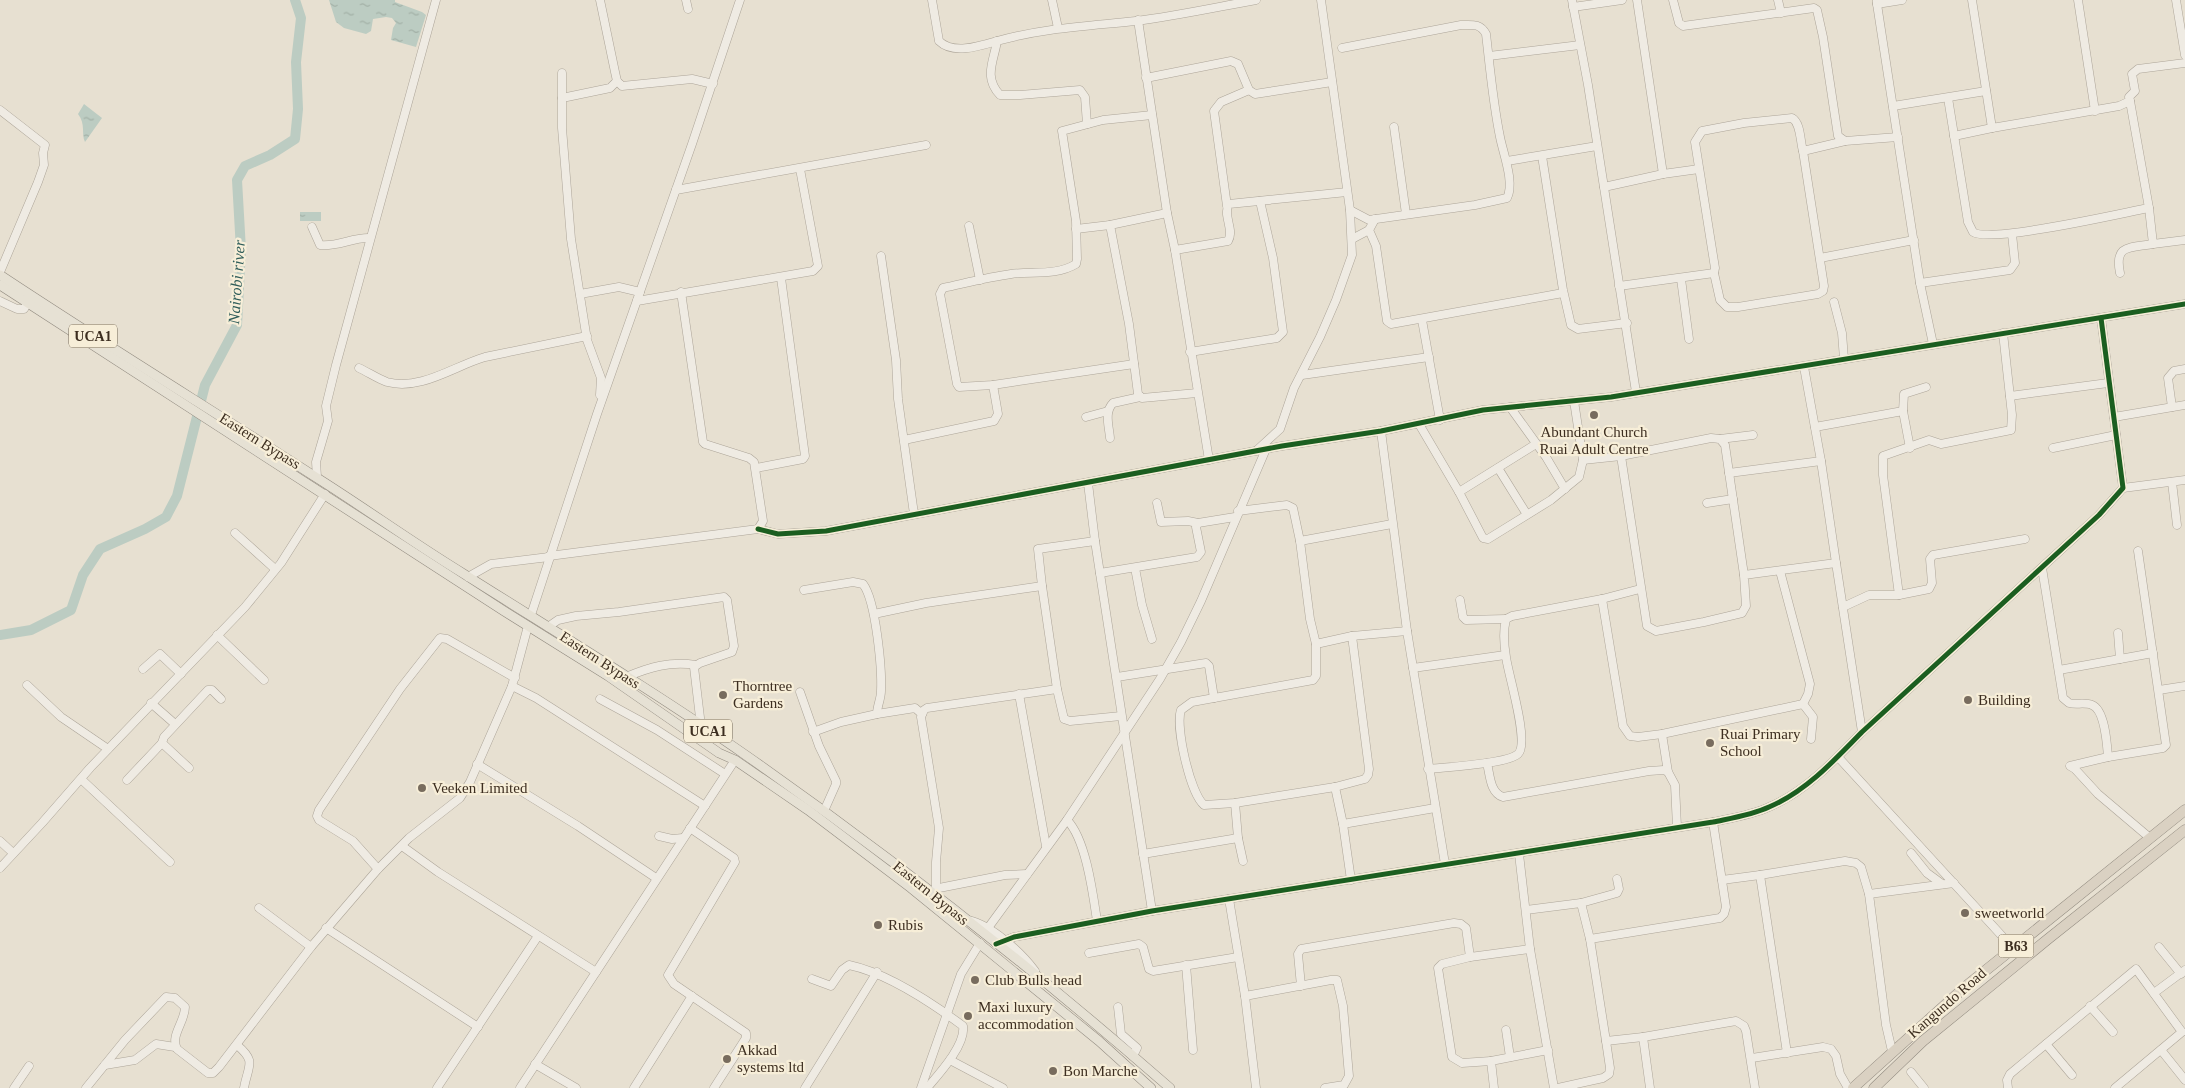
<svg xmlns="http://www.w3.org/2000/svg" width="2185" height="1088" font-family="Georgia,serif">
<defs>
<pattern id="water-ripples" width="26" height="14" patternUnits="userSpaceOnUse" patternTransform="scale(1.25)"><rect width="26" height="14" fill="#bcccc2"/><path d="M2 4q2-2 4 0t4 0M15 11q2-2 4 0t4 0" fill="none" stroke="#a2b0a6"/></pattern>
</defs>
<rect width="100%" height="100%" fill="#e7e0d1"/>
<g fill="url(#water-ripples)">
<polygon points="329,0 395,0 395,2 422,12 426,15 416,47 391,40 393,28 396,23 392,18 386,17 373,19 371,31 366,34 344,28 336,22"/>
<path d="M84,104L102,118L85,142C81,134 86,124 78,114Z"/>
<rect x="300" y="212" width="21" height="9"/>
</g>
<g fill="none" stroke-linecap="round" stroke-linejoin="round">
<polyline stroke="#bcccc2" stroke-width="10" points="0,635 31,630 71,610 83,575 100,549 145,529 166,517 177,496 205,385 237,325 241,250 237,180 245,166 270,155 295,139 298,109 296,62 301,18 295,0"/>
<defs>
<g id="minor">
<polyline points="600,0 615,72 617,81 622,86 692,79 713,84"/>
<polyline points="686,0 688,9"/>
<path d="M932,0L939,41C953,55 980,46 997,41C1043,28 1089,26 1136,21C1176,16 1217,7 1256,0"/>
<polyline points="1052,0 1058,28"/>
<polyline points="1572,0 1588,85 1636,392"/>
<polyline points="1637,0 1663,174"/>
<polyline points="1673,0 1679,23 1683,26 1814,8 1817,10 1823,37 1838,136 1845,141 1898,137"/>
<polyline points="1778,0 1781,13"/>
<polyline points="1877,0 1877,4 1902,0"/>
<polyline points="1972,0 1992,128 2119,106 2130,101 2129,97 2135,91 2132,74 2138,69 2185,63"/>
<polyline points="2078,0 2095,111"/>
<polyline points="2176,0 2185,55"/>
<polyline points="1877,4 1920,283 1933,344"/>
<polyline points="1573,7 1622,0"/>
<polyline points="1138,20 1167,213 1175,250 1209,460"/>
<path d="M997,41C994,61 983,77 1000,95H1020L1080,90L1085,97L1087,124"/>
<path d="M1342,48L1461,25C1472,25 1480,23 1486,34C1490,68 1493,103 1500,137C1503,153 1515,183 1507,198L1475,205L1369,220L1350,210"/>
<polyline points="1489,56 1580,45"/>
<polyline points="562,73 562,128 571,239 587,340 601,378 600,395"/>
<polyline points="1146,78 1231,61 1238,64 1249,90 1255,94 1332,82"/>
<polyline points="562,98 610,88 617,81"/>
<path d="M1948,98L1968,222L1973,232C1989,244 2122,213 2149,208L2130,101"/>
<polyline points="1893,106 1986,91"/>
<polyline points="0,110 45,145 43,153 44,165 38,182 0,272"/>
<polyline points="1394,127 1406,214"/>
<polyline points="1954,136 1992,128"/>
<polyline points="1542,156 1563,290 1571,325 1578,329 1627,323"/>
<polyline points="1507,161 1597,146"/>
<polyline points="1604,187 1663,174 1699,169"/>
<polyline points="676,190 926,145"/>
<polyline points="1227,206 1214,111 1221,102 1249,90"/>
<polyline points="2149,208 2153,244 2185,240"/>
<polyline points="1167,213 1110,225 1129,324 1138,394 1142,398 1197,393"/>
<polyline points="1375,219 1369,230 1376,246 1387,321 1391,324 1563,293"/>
<polyline points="969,226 980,280"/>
<path d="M312,227L320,245C338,247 353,237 370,238"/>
<polyline points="1076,229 1110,225"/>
<polyline points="1352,239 1369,230"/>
<path d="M1175,250L1228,241C1235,230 1222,215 1229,204L1347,192"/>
<polyline points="881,256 896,360 898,399 914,514"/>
<polyline points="1820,258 1914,240"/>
<polyline points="1714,273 1720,300 1727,307 1738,307 1818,294 1823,291 1824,286 1803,151"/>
<path d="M2120,273C2114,244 2130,248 2153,244"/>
<polyline points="1681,279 1689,339"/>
<polyline points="1920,283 2010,270 2015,263 2012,234"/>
<path d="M1619,286L1714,273L1715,268L1695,142L1702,131L1744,123L1792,118C1801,123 1800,141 1803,151L1845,141"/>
<polyline points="580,294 619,287 640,292"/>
<polyline points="0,301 17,309 24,309 28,302"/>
<polyline points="637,301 813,271 818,266 800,169"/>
<polyline points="1834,302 1842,333 1844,359"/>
<polyline points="1422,320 1440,420"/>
<polyline points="1190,352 1277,338 1283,332 1273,258 1260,201"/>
<path d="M1134,364L993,385L959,387L957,384L940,294L943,288C966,283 989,277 1011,274C1033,271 1056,276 1076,264L1077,259L1076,221L1062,131L1103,120L1152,115"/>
<path d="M359,368C368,372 378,379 387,382C421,391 454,366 485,357L587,336"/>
<polyline points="1302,375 1429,357"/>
<polyline points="2010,396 2108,383"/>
<polyline points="1510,407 1546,457 1565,489"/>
<polyline points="2172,407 2168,378 2174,371 2185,369"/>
<polyline points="1903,411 1904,394 1926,387"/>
<polyline points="1086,417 1108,411"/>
<polyline points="2114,417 2185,405"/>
<polyline points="1419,424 1459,492 1483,538 1488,539 1551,500 1579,477 1583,460 1574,401"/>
<polyline points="1815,427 1903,411 1910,448"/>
<polyline points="1381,431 1407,631 1445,864"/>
<path d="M1110,438C1109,426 1104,412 1113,403L1140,397"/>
<polyline points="1720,439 1753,435"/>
<polyline points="904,440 994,421 998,414 993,385"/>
<polyline points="2053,448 2116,435"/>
<polyline points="1256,451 1280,429 1294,388 1320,337 1336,300 1352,255 1350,210 1321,0"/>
<polyline points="1621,456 1647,626 1656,631 1704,622 1742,613 1746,606 1744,575 1836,563 1821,461 1804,367"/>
<polyline points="1583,460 1621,456 1711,438 1720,439 1725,445 1744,575"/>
<polyline points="756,468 803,459 805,456 781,278"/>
<polyline points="1498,468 1526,513"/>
<polyline points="1729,473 1821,461"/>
<polyline points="317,477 316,462 328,421 326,406 336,365 436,0"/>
<polyline points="2172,482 2177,525"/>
<polyline points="1088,483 1095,541 1152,911"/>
<polyline points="2123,488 2185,480"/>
<polyline points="1459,492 1536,444"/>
<polyline points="1157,503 1161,522 1188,521 1198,523"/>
<polyline points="1707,503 1733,499"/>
<polyline points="1238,511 1287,505 1293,508 1300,541 1310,619 1316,644 1352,636 1407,631"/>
<polyline points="758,529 778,534 826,531 1282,446 1381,431 1483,410 1611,397 2185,304"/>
<polyline points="235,533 275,569"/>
<polyline points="1300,541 1392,524"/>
<polyline points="2138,551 2166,745 2163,748 2108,757 2070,766 2075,769 2098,794 2150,838"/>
<polyline points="549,556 758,529 763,521 754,462 749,458 705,444 703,442 681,292"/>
<polyline points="1836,563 1862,732"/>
<polyline points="1135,568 1142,605 1152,639"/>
<path d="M2042,568L2063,698L2069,703C2076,705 2085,702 2092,705C2105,710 2107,744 2108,757"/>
<polyline points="1780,571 1810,684 1808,694 1803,704 1813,717 1811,739"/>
<polyline points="1100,573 1197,557 1201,552 1196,527 1198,523 1235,517"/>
<polyline points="468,577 491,564 549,557"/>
<polyline points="1042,586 1057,689 1064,719 1070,721 1121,716"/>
<path d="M804,590L853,582L863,584C876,601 882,669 881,691C881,699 877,706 877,714L841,722L813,732"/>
<polyline points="1899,595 1883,475 1883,456 1929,440 1941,444 2011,430 2012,415 2003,333"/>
<polyline points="1602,599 1623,726 1630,736 1638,737 1662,734 1803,704"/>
<polyline points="1460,600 1463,617 1466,620 1506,619"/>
<polyline points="1843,607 1869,595 1899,595 1929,589 1932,583 1930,559 1933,555 2025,539"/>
<polyline points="874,614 926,603 1042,586 1038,549 1095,541"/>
<polyline points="531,615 597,414 692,144 740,0"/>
<polyline points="548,627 558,620 576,616 619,612 724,597 727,600 734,646 732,652 700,663 694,667 701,726"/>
<polyline points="2118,633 2120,659"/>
<polyline points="217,635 264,680"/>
<path d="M1316,644V676L1313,680L1192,702L1181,710C1175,726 1190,793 1204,805L1235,803L1335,787L1365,779L1368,775L1369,769L1352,636"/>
<polyline points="1413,668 1505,655"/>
<polyline points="143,669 160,654 181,674"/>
<polyline points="2059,670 2153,653"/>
<path d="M626,677C650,667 670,661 696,665"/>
<polyline points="1117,677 1206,663 1209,666 1214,698"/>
<polyline points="27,685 61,717 108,749"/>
<polyline points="512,686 536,698 705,806"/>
<polyline points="2159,690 2185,686"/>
<polyline points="800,692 819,746 836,781 836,784 824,811"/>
<polyline points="1019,694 1046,846"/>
<polyline points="600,699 657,730 725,774"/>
<polyline points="151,703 175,724"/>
<polyline points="877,714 915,708 922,714"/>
<polyline points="1662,734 1668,772 1675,785 1677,827"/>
<polyline points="1838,757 2013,948"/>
<path d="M1487,763C1490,775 1490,793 1503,797L1649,771L1664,770L1668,772"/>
<polyline points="477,764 578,826 656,878"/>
<polyline points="189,768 162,743 164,737 208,690 212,690 221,699"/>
<path d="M1428,769C1446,767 1507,764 1518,754C1530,743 1508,674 1506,657C1504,645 1503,631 1506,619L1512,616L1602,599L1640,589"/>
<polyline points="81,779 170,862"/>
<polyline points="127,780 162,743"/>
<polyline points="1335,787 1343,824 1351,880"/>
<polyline points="1235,803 1238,838 1243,861"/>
<path d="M1067,820C1086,839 1093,894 1097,921"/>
<polyline points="1343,824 1435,808"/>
<polyline points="690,828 734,858 735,862 668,975 674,984 746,1033 746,1038 714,1088"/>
<polyline points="659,836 672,839 683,838"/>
<polyline points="0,841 13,853"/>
<polyline points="402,846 438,872 596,972"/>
<polyline points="1911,853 1927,873 1942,884"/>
<polyline points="1143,854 1238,838"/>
<polyline points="1519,854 1530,949 1554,1088"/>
<polyline points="0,868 42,823 90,768 245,607 281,563 325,494"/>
<polyline points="378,869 353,841 319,820 317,816 319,810 400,689 440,638 447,639 515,678"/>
<polyline points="1722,880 1760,875"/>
<polyline points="936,889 936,862 939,828 921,717 924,710 927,708 1057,689"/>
<polyline points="934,892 939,888 1005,875 1027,874"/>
<polyline points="1869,894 1954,883"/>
<polyline points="1229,899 1245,996 1256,1088"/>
<polyline points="1581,903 1617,893 1619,889 1617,879"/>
<polyline points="259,908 311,947"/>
<polyline points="1526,910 1581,903 1590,939"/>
<path d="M968,920C991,925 1021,952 1035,971"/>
<polyline points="326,928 478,1027"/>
<polyline points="988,928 1067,820 1160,679 1181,642 1201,601 1266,449"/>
<path d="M996,944L1014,937L1152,911L1713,822C1732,818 1752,815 1769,807C1805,792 1835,760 1862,732L2099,515L2123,488L2101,318"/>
<polyline points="2159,947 2181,974"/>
<polyline points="1089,953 1139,944 1143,947 1149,969 1153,971 1238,957"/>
<polyline points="1470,957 1442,964 1438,968 1452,1057 1462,1063 1491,1061"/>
<polyline points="1186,965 1193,1050"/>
<path d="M812,979L831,986L842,970L849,965C887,973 932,1003 963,1026C966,1045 938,1075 927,1088"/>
<polyline points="1301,986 1298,954 1301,949 1454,923 1461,924 1466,928 1470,957 1530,949"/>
<polyline points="2154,993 2185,970"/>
<polyline points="1245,996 1331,980 1337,980 1343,1006 1349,1076 1344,1085 1325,1088"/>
<polyline points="2090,1006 2113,1032"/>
<polyline points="1118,1007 1121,1034 1137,1048 1133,1056"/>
<polyline points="1506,1030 1510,1057"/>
<polyline points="1643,1037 1606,1041 1590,939 1720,918 1724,914 1726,907 1713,822"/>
<polyline points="2046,1044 2072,1075"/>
<path d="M237,1045C257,1062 248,1065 244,1088"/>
<polyline points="2161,1050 2185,1080"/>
<polyline points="1787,1053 1760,875 1845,861 1856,863 1861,867 1869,894 1886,1025 1892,1051"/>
<polyline points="1752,1058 1823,1047 1831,1049 1836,1056 1840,1074 1848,1088"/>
<polyline points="950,1060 1003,1088"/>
<polyline points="535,1064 576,1088"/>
<polyline points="105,1065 135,1060 156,1044 175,1047"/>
<polyline points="1911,1072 1924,1088"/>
<polyline points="14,1088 29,1066"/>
<path d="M86,1088L125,1040L166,997L175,998L185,1007C185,1022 170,1035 177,1049L208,1073H213L219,1067L311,947L378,869L409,838L460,798L470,782L512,686L528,626"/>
<polyline points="437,1088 538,936"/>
<polyline points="520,1088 735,760"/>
<polyline points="634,1088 692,996"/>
<polyline points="805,1088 877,972"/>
<polyline points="921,1088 961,974 980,943"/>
<polyline points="1494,1088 1491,1061 1548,1050"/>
<polyline points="1558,1088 1603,1078 1609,1074 1610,1068 1606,1041"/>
<polyline points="1650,1088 1643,1037 1736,1021 1744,1026 1746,1031 1755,1088"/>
<polyline points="2008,1088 2007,1080 2010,1074 2136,969 2182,1032 2115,1088"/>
</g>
<g id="major">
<path d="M0,275C104,344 210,409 314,476C365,508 413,543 464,574C559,634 655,692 747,756C894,859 1035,970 1170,1088"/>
<polyline points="0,285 504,611 608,676 719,753 735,760 808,810 911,888 1099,1041 1151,1088"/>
</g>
<g id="highway">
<polyline points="1853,1088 1965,987 2185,810"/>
<polyline points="1874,1088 1923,1041 2048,939 2185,830"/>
</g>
</defs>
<use href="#minor" stroke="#ada599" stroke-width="9"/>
<use href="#major" stroke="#928b80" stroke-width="10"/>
<use href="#highway" stroke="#928b80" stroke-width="11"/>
<use href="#minor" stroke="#efebe3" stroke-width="8"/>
<use href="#major" stroke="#e6e1d4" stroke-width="9"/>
<use href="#highway" stroke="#dad1c2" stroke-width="10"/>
<defs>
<g id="cycleway">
<polyline points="758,529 778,534 826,531 1282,446 1381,431 1483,410 1611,397 2185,304"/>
<path d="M996,944L1014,937L1152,911L1713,822C1732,818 1752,815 1769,807C1805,792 1835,760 1862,732L2099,515L2123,488L2101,318"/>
</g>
</defs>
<use href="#cycleway" stroke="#f7eed8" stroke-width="8"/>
<use href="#cycleway" stroke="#1b5e20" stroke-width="5"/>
</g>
<g fill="#786c5e" stroke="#f7eed8" stroke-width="2">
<circle cx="1594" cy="415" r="5"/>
<circle cx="723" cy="695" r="5"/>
<circle cx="1968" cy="700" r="5"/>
<circle cx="1710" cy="743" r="5"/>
<circle cx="422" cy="788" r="5"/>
<circle cx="1965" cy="913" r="5"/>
<circle cx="878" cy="925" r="5"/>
<circle cx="975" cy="980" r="5"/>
<circle cx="968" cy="1016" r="5"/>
<circle cx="727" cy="1059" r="5"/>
<circle cx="1053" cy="1071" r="5"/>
</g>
<g text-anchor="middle" stroke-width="4.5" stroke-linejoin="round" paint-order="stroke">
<g fill="#f7eed8" stroke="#756857" stroke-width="1">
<rect x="69" y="324.5" width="48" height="23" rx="4"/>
<rect x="684" y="719.5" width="48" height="23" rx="4"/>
<rect x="1998.5" y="934.5" width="35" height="23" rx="4"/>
</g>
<g font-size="14" font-weight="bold" fill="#3d2e20">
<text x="93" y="341">UCA1</text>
<text x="708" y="736">UCA1</text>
<text x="2016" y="951">B63</text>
</g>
<g font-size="15" fill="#3d2e20" stroke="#f7eed8" text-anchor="start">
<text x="1594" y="437" text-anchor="middle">Abundant Church<tspan x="1594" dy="17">Ruai Adult Centre</tspan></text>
<text x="733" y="691">Thorntree<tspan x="733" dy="17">Gardens</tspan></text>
<text x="1978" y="705">Building</text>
<text x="1720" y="739">Ruai Primary<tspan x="1720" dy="17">School</tspan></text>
<text x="432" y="793">Veeken Limited</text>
<text x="1975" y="918">sweetworld</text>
<text x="888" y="930">Rubis</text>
<text x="985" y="985">Club Bulls head</text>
<text x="978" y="1012">Maxi luxury<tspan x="978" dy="17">accommodation</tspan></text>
<text x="737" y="1055">Akkad<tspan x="737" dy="17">systems ltd</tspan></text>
<text x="1063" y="1076">Bon Marche</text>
</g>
<g font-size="15" fill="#3d2e20" stroke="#f7eed8">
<text transform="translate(260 441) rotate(32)" y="5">Eastern Bypass</text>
<text transform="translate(600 660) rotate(33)" y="5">Eastern Bypass</text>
<text transform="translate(931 893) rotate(39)" y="5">Eastern Bypass</text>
<text transform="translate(1947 1003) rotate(-41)" y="5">Kangundo Road</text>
</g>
<g font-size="16" font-style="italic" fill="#2f5d5a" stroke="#f7eed8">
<text transform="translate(236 282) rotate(-86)" y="6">Nairobi river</text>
</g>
</g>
</svg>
